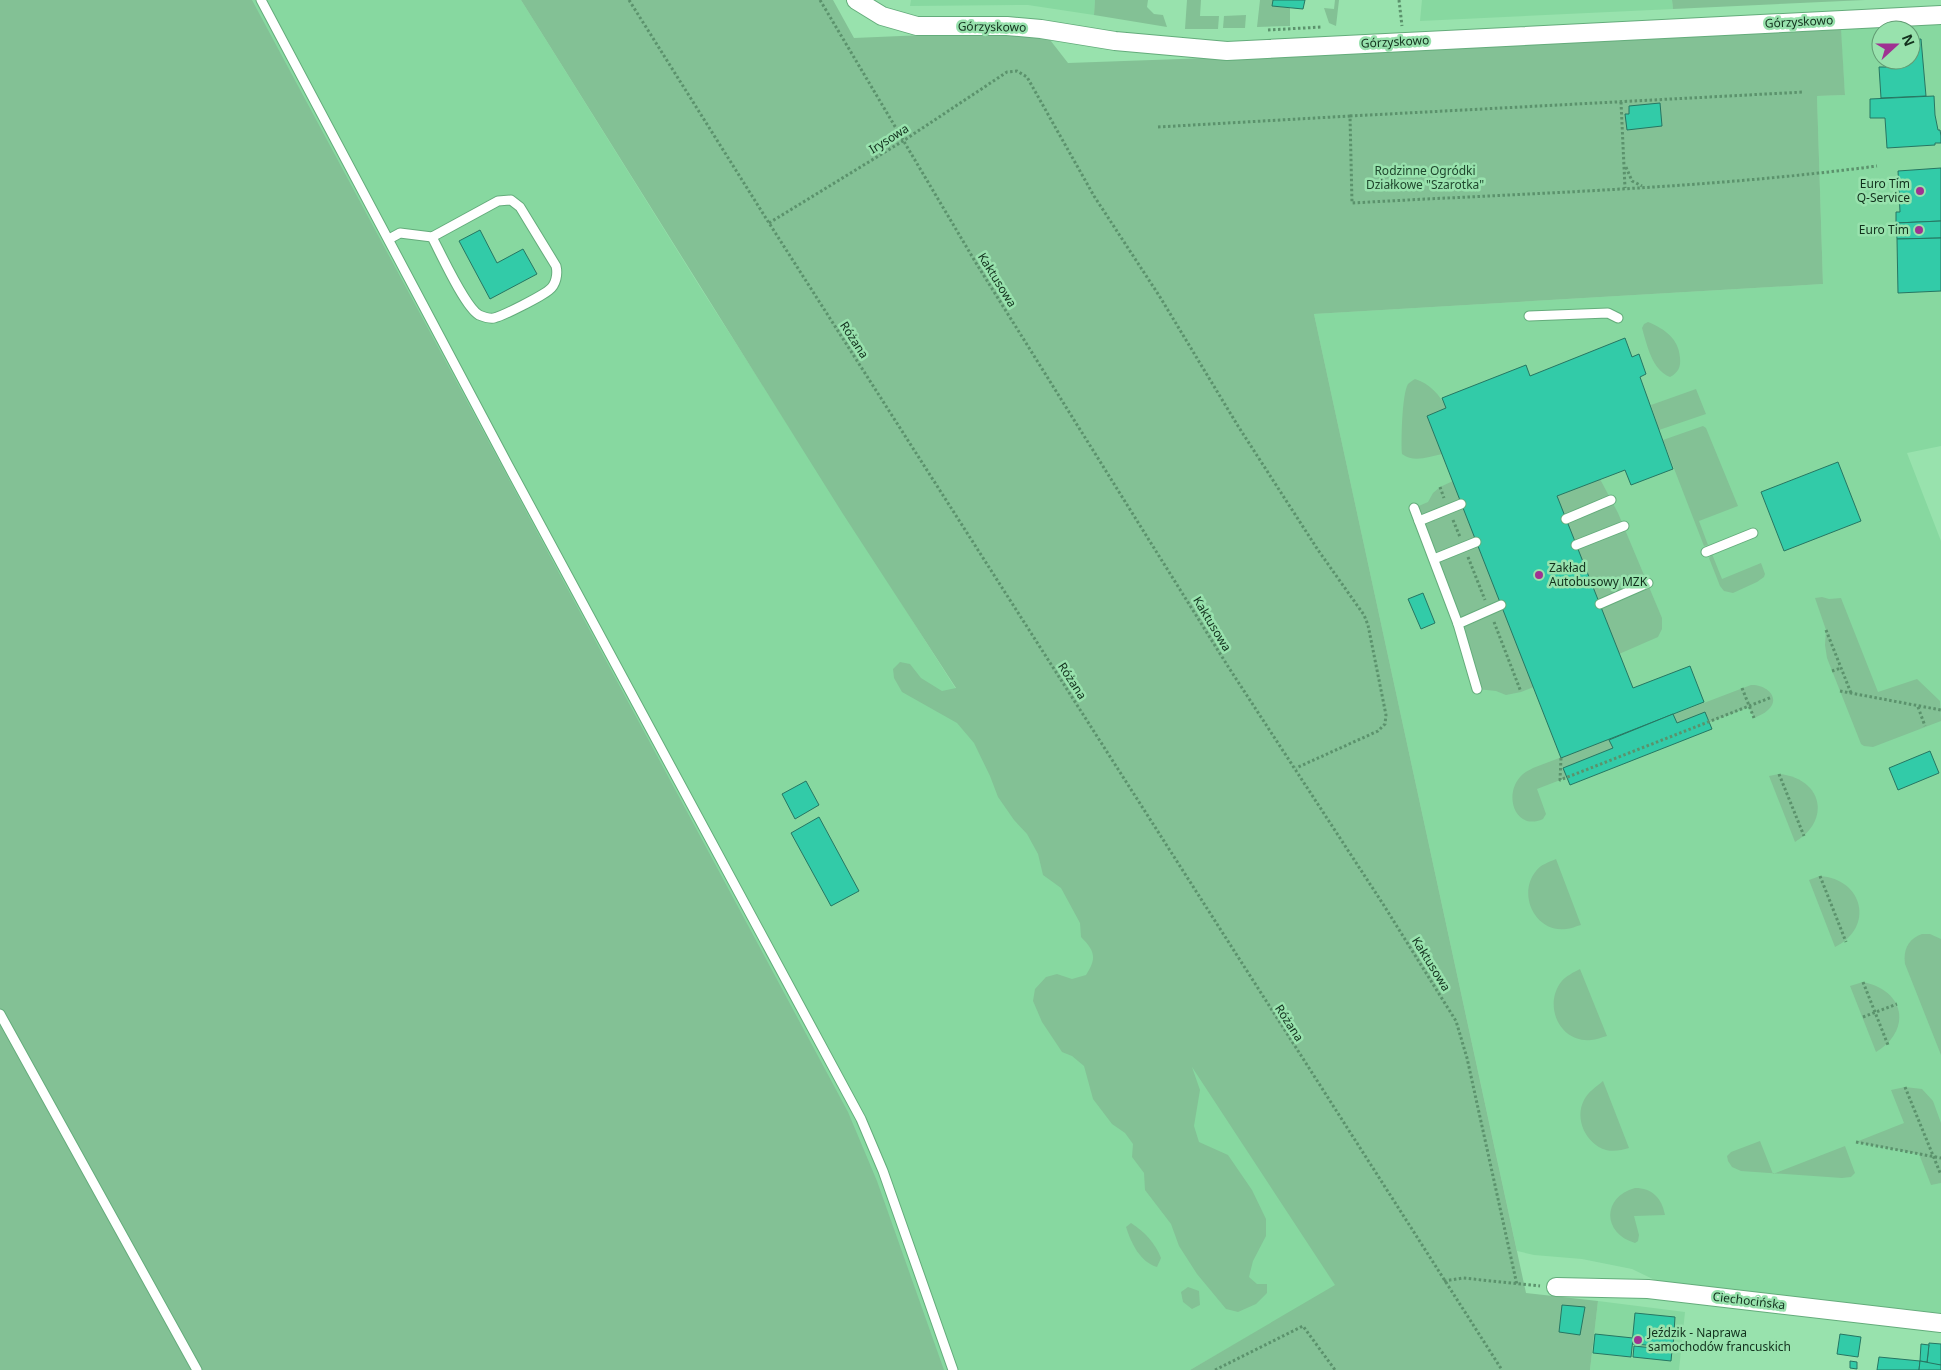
<svg xmlns="http://www.w3.org/2000/svg" width="1941" height="1370" font-family="'Noto Sans',sans-serif">
<rect width="100%" height="100%" fill="#98e2ad"/>
<g fill="#87d8a0" fill-rule="evenodd">
<polygon points="0,0 521,0 700,287 1336,1286 1190,1370 0,1370"/>
<polygon points="911,0 1095,0 1094,15 1028,5 910,6"/>
<polygon points="1422,0 1672,0 1673,9 1420,21"/>
<path d="M1941,15V446L1907,453L1941,541V1313L1661,1283L1632,1269L1582,1259L1534,1255L1517,1251L1314,314L1823,284L1817,96L1845,95L1840,20ZM1881,30H1911V60H1881Z"/>
<polygon points="1598,1301 1685,1312 1679,1370 1590,1370"/>
</g>
<g fill="#83c195">
<polygon points="0,0 252,0 848,1112 877,1181 944,1370 0,1370"/>
<path d="M521,0H833L854,38L995,32L1047,36L1068,63L1297,55L1841,29L1845,95L1817,96L1823,284L1314,314L1526,1293L1598,1301L1590,1370H1190L1335,1285L1192,1067L1200,1090L1194,1126L1199,1142L1228,1155L1252,1190L1266,1219V1236L1253,1261L1249,1277L1257,1284H1267V1293L1256,1304L1238,1312L1226,1309L1197,1274L1179,1246L1171,1224L1145,1190L1144,1173L1132,1157L1133,1144L1125,1133L1112,1124L1093,1099L1084,1066L1072,1056L1062,1052L1042,1022L1033,1001L1035,989L1046,977L1057,974L1072,979L1086,975C1097,958 1095,951 1081,937L1080,923L1061,888L1043,875L1038,854L1027,834L1014,820L998,797L990,776L974,743L957,723L902,692L894,678L893,669L900,662L910,664L921,678L942,691L956,688L843,514Z"/>
<polygon points="1095,0 1148,0 1147,7 1154,14 1163,15 1167,27 1094,15"/>
<polygon points="1187,0 1201,0 1200,16 1219,16 1218,29 1185,29"/>
<polygon points="1260,0 1273,0 1272,6 1290,8 1290,26 1257,27"/>
<polygon points="1335,0 1339,0 1336,26 1329,23 1324,8 1334,9"/>
<polygon points="1672,0 1865,0 1673,9"/>
<polygon points="1246,15 1245,28 1223,28 1224,16"/>
<path d="M1648,322C1665,329 1679,339 1680,358C1681,367 1678,373 1670,377C1652,370 1647,345 1642,328L1644,324Z"/>
<path d="M1415,379C1429,383 1441,396 1446,408L1427,416L1442,454C1428,457 1414,463 1402,454C1401,441 1402,394 1408,384C1410,382 1412,381 1415,379Z"/>
<polygon points="1696,389 1706,414 1659,430 1651,405"/>
<polygon points="1703,426 1706,428 1738,506 1699,521 1708,545 1704,546 1663,440"/>
<polygon points="1600,479 1618,513 1662,618 1662,629 1658,637 1619,654 1557,496"/>
<polygon points="1453,481 1534,687 1521,692 1506,695 1496,691 1477,689 1414,508 1428,502 1433,493 1440,487"/>
<polygon points="1712,554 1722,579 1761,563 1765,574 1764,577 1757,582 1733,593 1724,591 1720,586 1709,558"/>
<polygon points="1822,597 1829,599 1841,598 1878,692 1917,679 1940,701 1941,721 1873,747 1864,746 1861,744 1827,658 1825,645 1826,630 1815,598"/>
<path d="M1751,685C1765,684 1782,697 1768,710C1764,714 1758,716 1754,718L1749,707L1537,789L1546,814L1543,819C1514,832 1502,792 1523,774C1525,772 1530,770 1533,768Z"/>
<path d="M1779,774C1822,778 1832,820 1795,842L1769,776Z"/>
<path d="M1556,859L1581,925C1576,926 1571,929 1566,929C1535,933 1517,894 1536,871C1540,865 1549,862 1556,859Z"/>
<path d="M1820,876C1863,879 1875,927 1835,947L1809,880Z"/>
<path d="M1922,934H1930L1941,939V1055L1905,964C1903,950 1908,939 1922,934Z"/>
<path d="M1580,969L1607,1036C1602,1037 1596,1040 1591,1040C1560,1043 1543,1006 1561,982C1566,976 1574,972 1580,969Z"/>
<path d="M1863,982C1904,990 1913,1029 1876,1052L1850,986Z"/>
<path d="M1603,1081L1629,1148C1622,1150 1614,1152 1606,1150C1586,1144 1574,1119 1584,1100C1589,1091 1596,1087 1603,1081Z"/>
<polygon points="1905,1087 1922,1089 1933,1101 1941,1123 1941,1183 1931,1185 1919,1154 1856,1142 1904,1123 1891,1090"/>
<polygon points="1760,1141 1773,1174 1845,1146 1855,1173 1851,1177 1842,1178 1741,1171 1732,1167 1728,1161 1727,1156 1731,1152"/>
<path d="M1635,1188C1652,1188 1662,1198 1665,1215L1634,1216L1639,1235L1638,1241L1635,1243C1602,1233 1602,1197 1635,1188Z"/>
<path d="M1131,1223C1145,1232 1155,1243 1161,1258L1157,1267C1140,1262 1131,1243 1126,1227Z"/>
<polygon points="1188,1287 1199,1291 1200,1305 1192,1309 1183,1302 1181,1292"/>
</g>
<g fill="#32cba8" stroke="#267662">
<polygon points="1273,0 1305,0 1303,9 1272,6"/>
<polygon points="1921,39 1926,96 1881,98 1879,67 1892,67 1892,60 1911,60 1911,40"/>
<polygon points="1934,96 1935,115 1938,130 1940,130 1941,136 1941,143 1935,143 1935,145 1887,148 1885,118 1870,118 1870,99"/>
<polygon points="1660,103 1662,126 1627,130 1625,114 1629,114 1629,106"/>
<polygon points="1941,168 1941,221 1896,223 1896,212 1900,212 1898,171"/>
<polygon points="1941,221 1941,238 1897,239 1896,223"/>
<polygon points="480,230 497,263 523,249 537,274 490,299 459,241"/>
<polygon points="1941,238 1941,291 1898,293 1897,239"/>
<polygon points="1625,338 1632,357 1639,354 1646,374 1640,377 1673,469 1631,485 1625,470 1557,496 1633,688 1690,666 1704,702 1561,758 1427,416 1446,408 1442,398 1526,365 1530,376"/>
<polygon points="1838,462 1861,521 1784,551 1761,492"/>
<polygon points="1423,593 1435,623 1421,629 1408,599"/>
<polygon points="1705,712 1712,729 1570,785 1563,768 1613,748 1609,740 1673,714 1677,723"/>
<polygon points="1930,751 1939,773 1898,790 1889,768"/>
<polygon points="806,781 819,805 795,819 782,794"/>
<polygon points="819,817 859,891 831,906 791,833"/>
<polygon points="1562,1305 1585,1307 1580,1335 1559,1332"/>
<polygon points="1635,1313 1675,1317 1673,1347 1632,1344"/>
<polygon points="1595,1334 1633,1338 1631,1357 1593,1353"/>
<polygon points="1840,1334 1861,1337 1858,1357 1837,1354"/>
<polygon points="1929,1343 1941,1344 1941,1365 1927,1364"/>
<polygon points="1921,1344 1929,1345 1927,1362 1920,1361"/>
<polygon points="1634,1346 1672,1350 1671,1361 1633,1357"/>
<polygon points="1879,1357 1920,1361 1919,1370 1877,1370"/>
<polygon points="1850,1361 1857,1362 1857,1369 1850,1368"/>
<polygon points="1920,1361 1941,1365 1941,1370 1919,1370"/>
</g>
<g fill="none" stroke-linecap="round" stroke-linejoin="round">
<defs>
<g id="service">
<polyline points="261,0 508,465 861,1119 883,1171 953,1370"/>
<path d="M389,239L400,233L432,237L498,201L511,200L520,207L556,266C558,274 556,285 549,290C542,296 503,316 494,318C489,319 484,317 479,315C465,307 441,254 432,237"/>
<polyline points="1529,316 1608,313 1618,318"/>
<polyline points="1414,508 1458,624 1477,689"/>
<polyline points="1566,519 1611,500"/>
<polyline points="1419,521 1461,504"/>
<polyline points="1576,545 1624,526"/>
<polyline points="1706,552 1753,533"/>
<polyline points="1434,559 1476,542"/>
<polyline points="1600,604 1648,583"/>
<polyline points="1458,624 1501,605"/>
<polyline points="0,1014 197,1370"/>
</g>
<g id="minor">
<polyline points="856,0 882,16 917,26 1007,26 1041,29 1115,41 1227,51 1941,15"/>
<polyline points="1556,1287 1648,1289 1941,1323"/>
</g>
</defs>
<use href="#service" stroke="#64ac7b" stroke-width="11"/>
<use href="#minor" stroke="#64ac7b" stroke-width="20"/>
<g stroke="#5b926c" stroke-width="3" stroke-dasharray="2.5 2.5" stroke-linecap="butt">
<polyline points="629,0 769,223 1502,1370"/>
<polyline points="820,0 976,263 1229,668 1383,904 1456,1021 1467,1058 1517,1285"/>
<polyline points="1399,0 1402,26"/>
<polyline points="1268,30 1322,27"/>
<polyline points="1621,102 1625,188"/>
<polyline points="1350,116 1804,92"/>
<path d="M1158,127L1350,116L1352,203C1527,193 1704,189 1877,166"/>
<polyline points="1626,167 1632,181 1642,186"/>
<polyline points="769,223 903,141 1007,72 1017,71 1027,77 1094,196 1160,297 1238,426 1318,550 1364,615 1368,625 1386,715 1385,724 1378,731 1296,768"/>
<polyline points="1440,487 1444,498"/>
<polyline points="1453,520 1460,537"/>
<polyline points="1468,557 1485,600"/>
<polyline points="1494,622 1521,692"/>
<polyline points="1826,630 1851,693"/>
<polyline points="1832,671 1841,668"/>
<polyline points="1742,688 1754,718"/>
<polyline points="1840,691 1941,710"/>
<polyline points="1918,707 1925,726"/>
<polyline points="1561,758 1560,780 1772,697"/>
<polyline points="1779,774 1804,836"/>
<polyline points="1820,876 1846,942"/>
<polyline points="1863,982 1888,1045"/>
<polyline points="1863,1017 1897,1004"/>
<polyline points="1905,1087 1941,1175"/>
<polyline points="1856,1142 1941,1158"/>
<polyline points="1444,1281 1463,1278 1540,1286"/>
<polyline points="1215,1370 1303,1326 1335,1370"/>
</g>
<use href="#service" stroke="#fff" stroke-width="9"/>
<use href="#minor" stroke="#fff" stroke-width="18"/>
</g>
<g fill="#9f3292" stroke="#98e2ad" stroke-width="2">
<circle cx="1920" cy="191" r="5"/>
<circle cx="1919" cy="230" r="5"/>
<circle cx="1539" cy="575" r="5"/>
<circle cx="1638" cy="1340" r="5"/>
</g>
<g text-anchor="middle" stroke-width="5" stroke-linejoin="round" paint-order="stroke">
<g font-size="12" fill="#12311d" stroke="#98e2ad">
<text transform="translate(1799 22) rotate(-3)" y="4">Górzyskowo</text>
<text transform="translate(992 27) rotate(1)" y="4">Górzyskowo</text>
<text transform="translate(1395 42) rotate(-3)" y="4">Górzyskowo</text>
<text transform="translate(889 139) rotate(-32)" y="4">Irysowa</text>
<text transform="translate(997 280) rotate(58)" y="4">Kaktusowa</text>
<text transform="translate(854 340) rotate(57)" y="4">Różana</text>
<text transform="translate(1212 624) rotate(59)" y="4">Kaktusowa</text>
<text transform="translate(1072 681) rotate(57)" y="4">Różana</text>
<text transform="translate(1431 964) rotate(58)" y="4">Kaktusowa</text>
<text transform="translate(1289 1023) rotate(57)" y="4">Różana</text>
<text transform="translate(1749 1301) rotate(7)" y="4">Ciechocińska</text>
</g>
<g font-size="12" fill="#1f472d" stroke="#98e2ad">
<text x="1425" y="175">Rodzinne Ogródki<tspan x="1425" dy="14">Działkowe "Szarotka"</tspan></text>
</g>
<g font-size="12" fill="#12311d" stroke="#98e2ad" text-anchor="end">
<text x="1910" y="188">Euro Tim<tspan x="1910" dy="14">Q-Service</tspan></text>
<text x="1909" y="234">Euro Tim</text>
<text x="1549" y="572" text-anchor="start">Zakład<tspan x="1549" dy="14">Autobusowy MZK</tspan></text>
<text x="1648" y="1337" text-anchor="start">Jeździk - Naprawa<tspan x="1648" dy="14">samochodów francuskich</tspan></text>
</g>
</g>
<g transform="translate(1896 45) rotate(69)"><circle r="24" fill="#98e2ad" stroke="#629b73"/>
<path d="M0-4L9 19L0 12L-9 19Z" fill="#9f3292"/>
<text y="-8" font-size="14" font-weight="bold" text-anchor="middle" fill="#12311d">N</text>
</g>
</svg>
